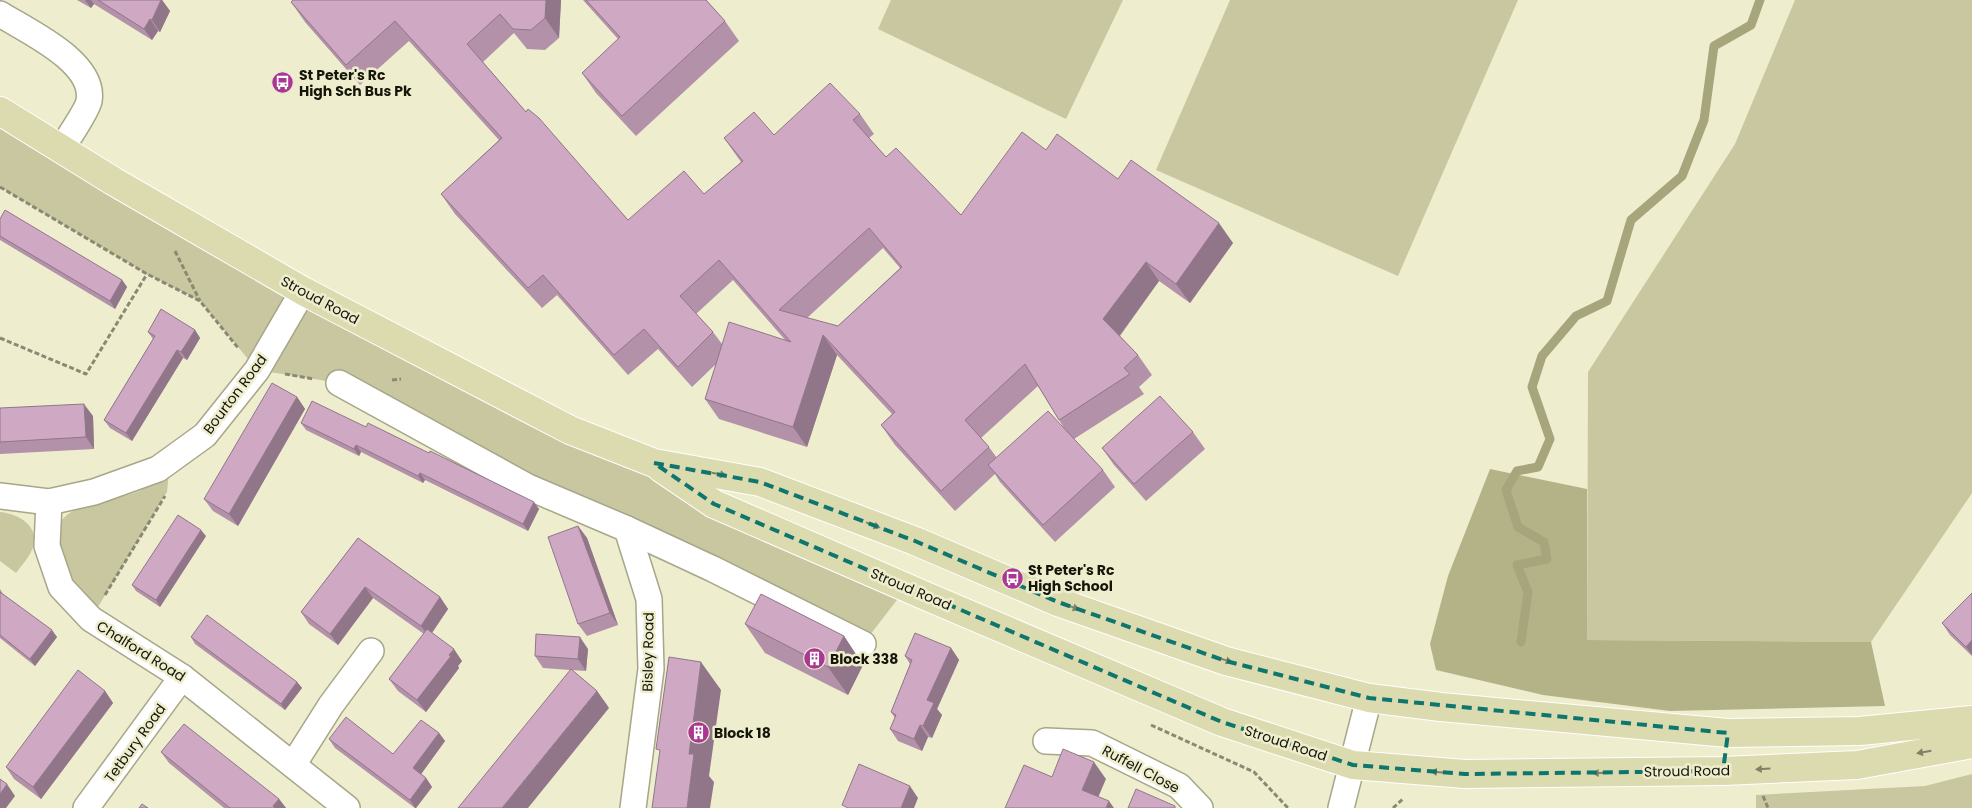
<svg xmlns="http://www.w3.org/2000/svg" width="1972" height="808" font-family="Poppins,sans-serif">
<rect width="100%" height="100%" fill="#eeeecf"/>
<g fill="#c8c7a0">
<polygon points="891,0 1123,0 1066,119 878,29"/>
<polygon points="1230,0 1518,0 1398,276 1156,170"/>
<polygon points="1795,0 1972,0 1972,493 1871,642 1587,640 1588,372 1735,144"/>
<polygon points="0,111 176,218 907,587 863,644 339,383 257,370 200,301 147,274 0,187"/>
<path d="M169,471L167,492L98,607C78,593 63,578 60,553C59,542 55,529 62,520C75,503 117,499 137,492C149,487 159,479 169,471Z"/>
<path d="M0,512C22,514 44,530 30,554C26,561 20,567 16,573L0,561Z"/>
<polygon points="1972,774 1972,808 1756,808 1756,795 1925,786"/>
</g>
<polygon fill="#b4b388" points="1490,469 1587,489 1587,640 1871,642 1885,706 1670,711 1543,695 1436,670 1430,644 1448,576"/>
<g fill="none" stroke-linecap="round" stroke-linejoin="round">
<polyline stroke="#a6a57c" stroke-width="9" points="1521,642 1528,592 1517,565 1547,559 1544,542 1518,527 1506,490 1517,471 1538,467 1550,439 1532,387 1542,356 1576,316 1607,301 1631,220 1682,176 1704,120 1714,46 1751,25 1760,0"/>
<defs>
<g id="street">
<path d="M0,14C27,31 96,62 89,101C87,111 68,138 62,148"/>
<polyline points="339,383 528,487 627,529 713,569 863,644"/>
<polyline points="0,496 49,502 94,492 158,469 205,435 257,370 303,291"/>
<polyline points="49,502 47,546 61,587 91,619 182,677 347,808"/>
<polyline points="627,529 649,599 651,669 633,808"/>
<polyline points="1046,741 1092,743 1179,786 1200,808"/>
<polyline points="293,765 331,705 371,651"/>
<polyline points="86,808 182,677"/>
<polyline points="1341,808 1369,698"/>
</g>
<g id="primary">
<polyline points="0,111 113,181 303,291 570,430 654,463 760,482 915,541 1058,602 1226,661 1369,698 1441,707 1728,733 1860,731 1972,720"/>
<polyline points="661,468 714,504 928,597 1222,722 1353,765 1465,774 1723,771 1857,765 1972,744"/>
</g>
</defs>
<use href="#street" stroke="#a7a689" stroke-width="28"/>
<use href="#primary" stroke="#fff" stroke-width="30"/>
<g stroke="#8a8a74" stroke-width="3" stroke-dasharray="5 2.5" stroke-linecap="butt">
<polyline points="0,187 147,274 200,301 239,349"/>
<polyline points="175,251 200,301"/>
<polyline points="0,338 86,374 147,274"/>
<polyline points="285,374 314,379"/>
<polyline points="392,380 401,379"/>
<polyline points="105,595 165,496"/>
<polyline points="1151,725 1254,772 1288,808"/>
<polyline points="1763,796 1768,808"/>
<polyline points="1393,808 1404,798"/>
</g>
<use href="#street" stroke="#fff" stroke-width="25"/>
<use href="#primary" stroke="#dcdaaf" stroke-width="28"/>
</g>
<g fill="#b291a9" fill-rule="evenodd">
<polygon points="77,0 162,0 170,11 160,32 158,31 152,40 94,4 91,8"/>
<path d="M293,0H561L559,38L545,50L527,49L514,33L483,62L526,112L628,220L704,194L741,162L724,138L774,135L860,114L874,134L869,138L886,157L961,215L1046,150L1118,179L1233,243L1190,303L1159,281L1120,336L1138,355L1152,375L1139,387L1144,394L1074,439L1103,470L1115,487L1055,542L1000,482L995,474L955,511L895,445L881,425L892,414L837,355L807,447L719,419L705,399L716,364L692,387L658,349L628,375L557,295L542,308L455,214L441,194L499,140L409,41L360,85L305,22L291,2ZM883,248L900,268L838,326L807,318ZM733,280L786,341L722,344L713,332L696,314ZM1038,386L1059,420L1066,431L997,458L989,447L981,438Z"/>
<polygon points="583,0 706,0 725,21 739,41 636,136 596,93 582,73 618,39"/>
<polygon points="0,219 122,280 127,287 115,309 0,240"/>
<polygon points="195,330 200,338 187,360 183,358 132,441 110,428 104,420 153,339 148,332"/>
<polygon points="297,397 305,409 238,526 213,511 204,499"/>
<polygon points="0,408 93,416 94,449 0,454"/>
<polygon points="301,423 539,509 528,531 425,480 423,483 361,452 359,456 306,430"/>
<polygon points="1193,432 1205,449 1146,501 1114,465 1102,448"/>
<polygon points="578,526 587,538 618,625 587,636 578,624"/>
<polygon points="206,536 160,607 136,591 132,585"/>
<polygon points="358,538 440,597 448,609 432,633 462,661 458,666 459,668 426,712 398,691 389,679 424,634 373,598 338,645 309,624 301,612"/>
<polygon points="0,589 3,594 57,637 35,666 0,638"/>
<polygon points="1972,593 1972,656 1950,635 1942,623"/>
<polygon points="745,624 844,636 863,665 848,695 765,653"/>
<polygon points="191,637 297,682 302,688 285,710 195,644"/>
<polygon points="951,648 959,660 937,709 942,715 932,738 928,737 922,751 898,741 890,729 895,718 891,712 910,664 905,656"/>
<polygon points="588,649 586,671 571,670 597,691 609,708 570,670 543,668 535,656"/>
<polygon points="105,691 113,703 41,799 14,779 6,767"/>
<polygon points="439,733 445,741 421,774 426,778 432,787 416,808 415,808 335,748 329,739 393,754"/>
<polygon points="161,752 279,799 286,808 224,808 169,763"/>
</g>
<g fill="#917689">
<polygon points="85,0 91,0 94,4 91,8"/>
<polygon points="161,0 162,0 170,11 160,32 152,20"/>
<polygon points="546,0 561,0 559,38 545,18"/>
<polygon points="150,19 158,31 152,40 144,29"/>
<polygon points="1219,223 1233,243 1190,303 1176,284"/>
<polygon points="1146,262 1159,281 1117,339 1103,319"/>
<polygon points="122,280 127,287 115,309 110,301"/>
<polygon points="195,330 200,338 187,360 181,352"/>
<polygon points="823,335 837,355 807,447 793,427"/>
<polygon points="177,350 183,358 132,441 126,433"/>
<polygon points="297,397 305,409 238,526 229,514"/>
<polygon points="84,404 93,416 94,449 86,437"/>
<polygon points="356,445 361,452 359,456 354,449"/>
<polygon points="420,473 425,480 423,483 418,476"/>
<polygon points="534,502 539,509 528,531 523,524"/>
<polygon points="578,526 587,538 618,625 610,613"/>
<polygon points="201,530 206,536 160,607 156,600"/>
<polygon points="365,587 373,598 338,645 330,634"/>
<polygon points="440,597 448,609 429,637 421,626"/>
<polygon points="52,630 57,637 35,666 30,659"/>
<polygon points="844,636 863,665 848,695 828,667"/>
<polygon points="580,637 588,649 586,671 578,659"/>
<polygon points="1972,640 1972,655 1966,647"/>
<polygon points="951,648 959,660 937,709 942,715 932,738 923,726 927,700"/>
<polygon points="454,649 462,661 458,666 459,668 426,712 417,700"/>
<polygon points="701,662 721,690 709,776 714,782 710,808 687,808 689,754"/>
<polygon points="297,682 302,688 285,710 281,704"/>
<polygon points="105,691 113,703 41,799 33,787"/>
<polygon points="597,691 609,708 528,808 502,808"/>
<polygon points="920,725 928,737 922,751 914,739"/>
<polygon points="439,733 445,741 419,777 413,768"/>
<polygon points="1094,762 1106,779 1094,807 1082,790"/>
<polygon points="426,778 432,787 416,808 415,808 410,800"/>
<polygon points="7,784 15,796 6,808 0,808 0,794"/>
<polygon points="910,786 918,798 914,808 901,808"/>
<polygon points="279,799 286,808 274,808 273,806"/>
<polygon points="1109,801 1114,808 1106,808"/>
</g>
<g fill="#cfa9c4" stroke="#917689" fill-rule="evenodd">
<polygon points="98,0 161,0 152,20 150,19 144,29"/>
<path d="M293,0H546L545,18L531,30L513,29L500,14L467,44L526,112L528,109L539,118L628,220L684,171L704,194L743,161L724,138L754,112L774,135L830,83L860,114L853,120L886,157L896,148L961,215L1022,132L1046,150L1057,134L1118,179L1131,160L1219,223L1176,284L1146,262L1103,319L1138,355L1124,368L1130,374L1059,420L1025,364L965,420L989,447L941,491L881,425L895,412L823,335L793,427L705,399L729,322L791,342L719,260L680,296L713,332L678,367L644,329L614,355L543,275L528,288L441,194L502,138L395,21L346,65L291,2ZM869,228L902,267L838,326L779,310Z"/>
<polygon points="586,0 706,0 725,21 622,116 582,73 620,37"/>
<polygon points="5,210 122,280 110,301 0,236 0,219"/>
<polygon points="161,309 195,330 181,352 177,350 126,433 104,420 155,336 148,332"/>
<polygon points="272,383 297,397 229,514 204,499"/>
<polygon points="1160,396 1193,432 1134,484 1102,448"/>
<polygon points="312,401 366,427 368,423 429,453 430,451 534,502 523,524 420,473 418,476 356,445 354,449 301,423"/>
<polygon points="84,404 86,437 0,442 0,408"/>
<polygon points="1048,411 1103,470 1043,525 988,465"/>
<polygon points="178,515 201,530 156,600 132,585"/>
<polygon points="578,526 610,613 578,624 548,537"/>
<polygon points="358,538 440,597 421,626 365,587 330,634 301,612"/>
<polygon points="0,592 52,630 30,659 0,635"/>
<polygon points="1972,593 1972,640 1966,647 1942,623"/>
<polygon points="761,594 844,636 828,667 745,624"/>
<polygon points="207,615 297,682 281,704 191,637"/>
<polygon points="427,629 454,649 449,655 451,656 417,700 389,679"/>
<polygon points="915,633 951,648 927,700 934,703 923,726 920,725 914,739 890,729 896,715 891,712 912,660 905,656"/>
<polygon points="536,634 580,637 578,659 535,656"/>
<polygon points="669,657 701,662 689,754 694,754 687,808 652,808 660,750 656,749"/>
<polygon points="571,669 597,691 502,808 458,808"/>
<polygon points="78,670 105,691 33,787 6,767"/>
<polygon points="346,717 393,754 421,720 439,733 413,768 426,778 410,800 329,739"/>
<polygon points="184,724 279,799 273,806 275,808 230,808 161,752"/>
<polygon points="1063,749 1094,762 1082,790 1109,801 1106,808 1005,808 1024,765 1052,777"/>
<polygon points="859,764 910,786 901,808 848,808 842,805"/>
<polygon points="0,779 7,784 0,794"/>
<polygon points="1136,789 1175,806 1175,808 1128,808"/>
<polygon points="142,804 148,808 139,808"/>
</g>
<defs><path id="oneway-solid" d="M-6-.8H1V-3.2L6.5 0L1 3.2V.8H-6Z" transform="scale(1.25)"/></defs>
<g fill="#828165">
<use href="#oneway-solid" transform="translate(719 474) rotate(10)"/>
<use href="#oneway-solid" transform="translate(873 525) rotate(21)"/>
<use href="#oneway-solid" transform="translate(1072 607) rotate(19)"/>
<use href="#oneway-solid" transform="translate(1225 660) rotate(17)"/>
<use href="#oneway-solid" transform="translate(1924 752) rotate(170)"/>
<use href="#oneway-solid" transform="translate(1763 769) rotate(177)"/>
<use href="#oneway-solid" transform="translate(1438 772) rotate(-175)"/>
<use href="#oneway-solid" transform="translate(1600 773) rotate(179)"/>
</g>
<path fill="none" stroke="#0f766e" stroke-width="4" stroke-dasharray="10 6" stroke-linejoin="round" d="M654,463L760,482L915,541L1058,602L1226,661L1369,698L1728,733L1723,771L1465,774L1353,765L1222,722L714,504Z"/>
<defs>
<symbol id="bus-disc" viewBox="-11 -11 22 22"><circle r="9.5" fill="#a93793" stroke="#eeeecf"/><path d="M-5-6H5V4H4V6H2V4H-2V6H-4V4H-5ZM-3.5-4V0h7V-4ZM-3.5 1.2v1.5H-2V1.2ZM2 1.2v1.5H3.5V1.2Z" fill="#fff"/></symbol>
<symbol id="building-disc" viewBox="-11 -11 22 22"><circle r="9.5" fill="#a93793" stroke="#eeeecf"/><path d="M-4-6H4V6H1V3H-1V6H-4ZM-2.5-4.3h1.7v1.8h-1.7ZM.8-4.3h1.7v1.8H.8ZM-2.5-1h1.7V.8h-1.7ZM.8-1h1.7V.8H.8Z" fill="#fff"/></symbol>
</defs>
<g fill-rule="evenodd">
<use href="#bus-disc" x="270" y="70" width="25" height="25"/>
<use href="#bus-disc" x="1000" y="566" width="25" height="25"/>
<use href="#building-disc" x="802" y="646" width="25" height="25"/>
<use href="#building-disc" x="686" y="720" width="25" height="25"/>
</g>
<g text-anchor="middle" stroke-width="5" stroke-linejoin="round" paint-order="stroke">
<g font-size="14" font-weight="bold" fill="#15150a" stroke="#eeeecf" text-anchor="start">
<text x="299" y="80">St Peter's Rc<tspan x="299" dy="16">High Sch Bus Pk</tspan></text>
<text x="1028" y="575">St Peter's Rc<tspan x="1028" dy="16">High School</tspan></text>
<text x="830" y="664">Block 338</text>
<text x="714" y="738">Block 18</text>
</g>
<g font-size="14" fill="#15150a" stroke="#eeeecf">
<text transform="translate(320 300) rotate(28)" y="5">Stroud Road</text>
<text transform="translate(235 394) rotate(-53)" y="5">Bourton Road</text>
<text transform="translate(911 589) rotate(23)" y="5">Stroud Road</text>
<text transform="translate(141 651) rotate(32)" y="5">Chalford Road</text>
<text transform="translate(648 652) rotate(-89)" y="5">Bisley Road</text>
<text transform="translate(135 743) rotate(-54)" y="5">Tetbury Road</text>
<text transform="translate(1286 743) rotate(18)" y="5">Stroud Road</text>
<text transform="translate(1141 769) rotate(28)" y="5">Ruffell Close</text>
<text transform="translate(1687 771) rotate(-1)" y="5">Stroud Road</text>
</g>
</g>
</svg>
